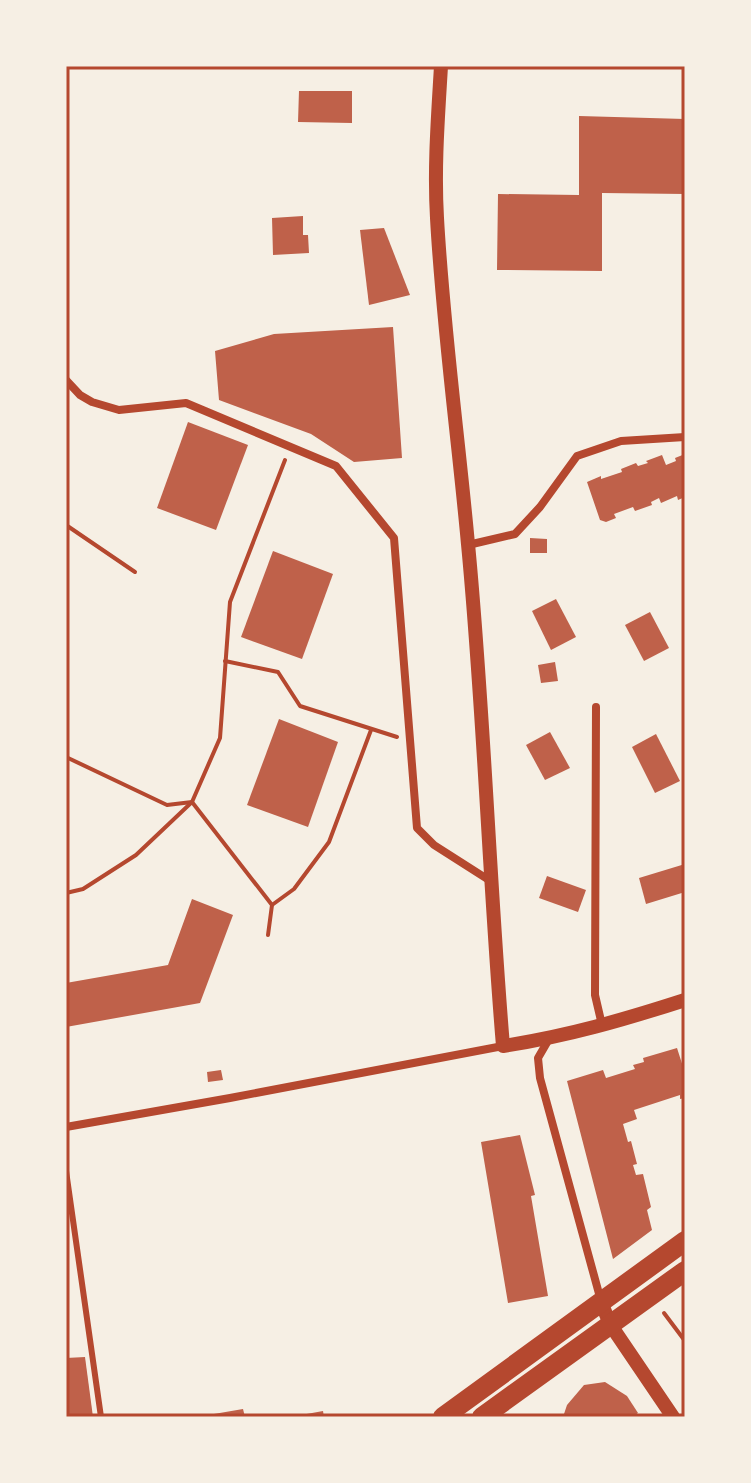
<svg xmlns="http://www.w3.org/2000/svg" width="751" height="1483" font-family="Barlow,sans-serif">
<rect width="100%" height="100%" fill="#f6efe4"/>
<g fill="#bf614a">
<polygon points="299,91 352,91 352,123 298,122"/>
<polygon points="579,116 685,119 685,194 602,193 602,271 497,270 498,194 579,195"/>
<polygon points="303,216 303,235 308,235 309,253 273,255 272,218"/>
<polygon points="384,228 410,295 369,305 360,230"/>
<polygon points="393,327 402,458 354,462 311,434 219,400 215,351 274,334"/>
<polygon points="188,422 248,445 216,530 157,508"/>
<polygon points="685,454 685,497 678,500 677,496 661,503 659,498 651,502 652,505 635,511 633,507 614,514 616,518 606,522 600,520 587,482 601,476 601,479 622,472 621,469 636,463 638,466 648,463 646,461 662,455 666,465 676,461 675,458"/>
<polygon points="530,538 547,539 547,553 530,553"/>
<polygon points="273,551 333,574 302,659 241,637"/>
<polygon points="556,599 576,637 551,650 532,611"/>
<polygon points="650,612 669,648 644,661 625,625"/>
<polygon points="555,662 558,681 541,683 538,665"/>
<polygon points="279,719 338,742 308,827 247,805"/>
<polygon points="550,732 570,768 545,780 526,745"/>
<polygon points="656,734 680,781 655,793 632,747"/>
<polygon points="685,864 685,892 646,904 639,878"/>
<polygon points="547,876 586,890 578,912 539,898"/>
<polygon points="192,899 233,915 200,1003 66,1027 66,983 168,965"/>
<polygon points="677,1048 685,1073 685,1098 680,1099 680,1095 634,1110 637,1119 623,1124 628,1142 631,1141 637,1164 633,1165 636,1175 643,1174 651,1207 647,1210 652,1230 613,1259 567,1081 603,1070 606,1078 635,1069 633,1065 644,1062 643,1058"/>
<polygon points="221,1070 223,1080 208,1082 207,1072"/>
<polygon points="520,1135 535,1195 531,1196 548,1296 508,1303 481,1142"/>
<polygon points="85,1357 93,1417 66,1417 66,1358"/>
<polygon points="605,1382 627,1396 638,1413 632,1417 563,1417 567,1405 584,1385"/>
<polygon points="243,1409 245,1417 208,1417 208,1415"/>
<polygon points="323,1411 324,1417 301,1417 301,1415"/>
</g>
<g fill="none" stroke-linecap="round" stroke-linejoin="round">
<g stroke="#b5482f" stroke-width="4">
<polyline points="66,525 135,572"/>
<polyline points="225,661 278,672 300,706 397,737"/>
<polyline points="66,757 167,805 192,802 272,905 268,935"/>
<polyline points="66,893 83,889 136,855 192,802 220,738 230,602 285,460"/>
<polyline points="272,905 294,889 329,842 371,730"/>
<polyline points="664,1313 685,1341"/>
</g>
<polyline stroke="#b5482f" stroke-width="6" points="66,1171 101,1417"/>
<g stroke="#b5482f" stroke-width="8">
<polyline points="66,380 80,395 92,402 119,410 186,403 336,466 394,538 417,828 434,845 492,882"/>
<polyline points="468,545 515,534 540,507 577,456 621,441 685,437"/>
<polyline points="596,707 595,995 602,1025"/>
<polyline points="549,1039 538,1058 540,1078 601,1301"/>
<polyline points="66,1127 230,1098 503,1046"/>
</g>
<g stroke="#b5482f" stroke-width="14">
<path d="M441,66C438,117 434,167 437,218C443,327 458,435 468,544C484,711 489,879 503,1046C568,1036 623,1020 685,1000"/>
<polyline points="601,1302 610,1324 673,1417"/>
</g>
<g stroke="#b5482f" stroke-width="20">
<polyline points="443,1417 685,1241"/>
<polyline points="482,1417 685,1271"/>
</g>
</g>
<rect width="751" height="1483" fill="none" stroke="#f6efe4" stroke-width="136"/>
<rect x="68" y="68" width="615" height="1347" fill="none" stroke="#b5482f" stroke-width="3"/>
</svg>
